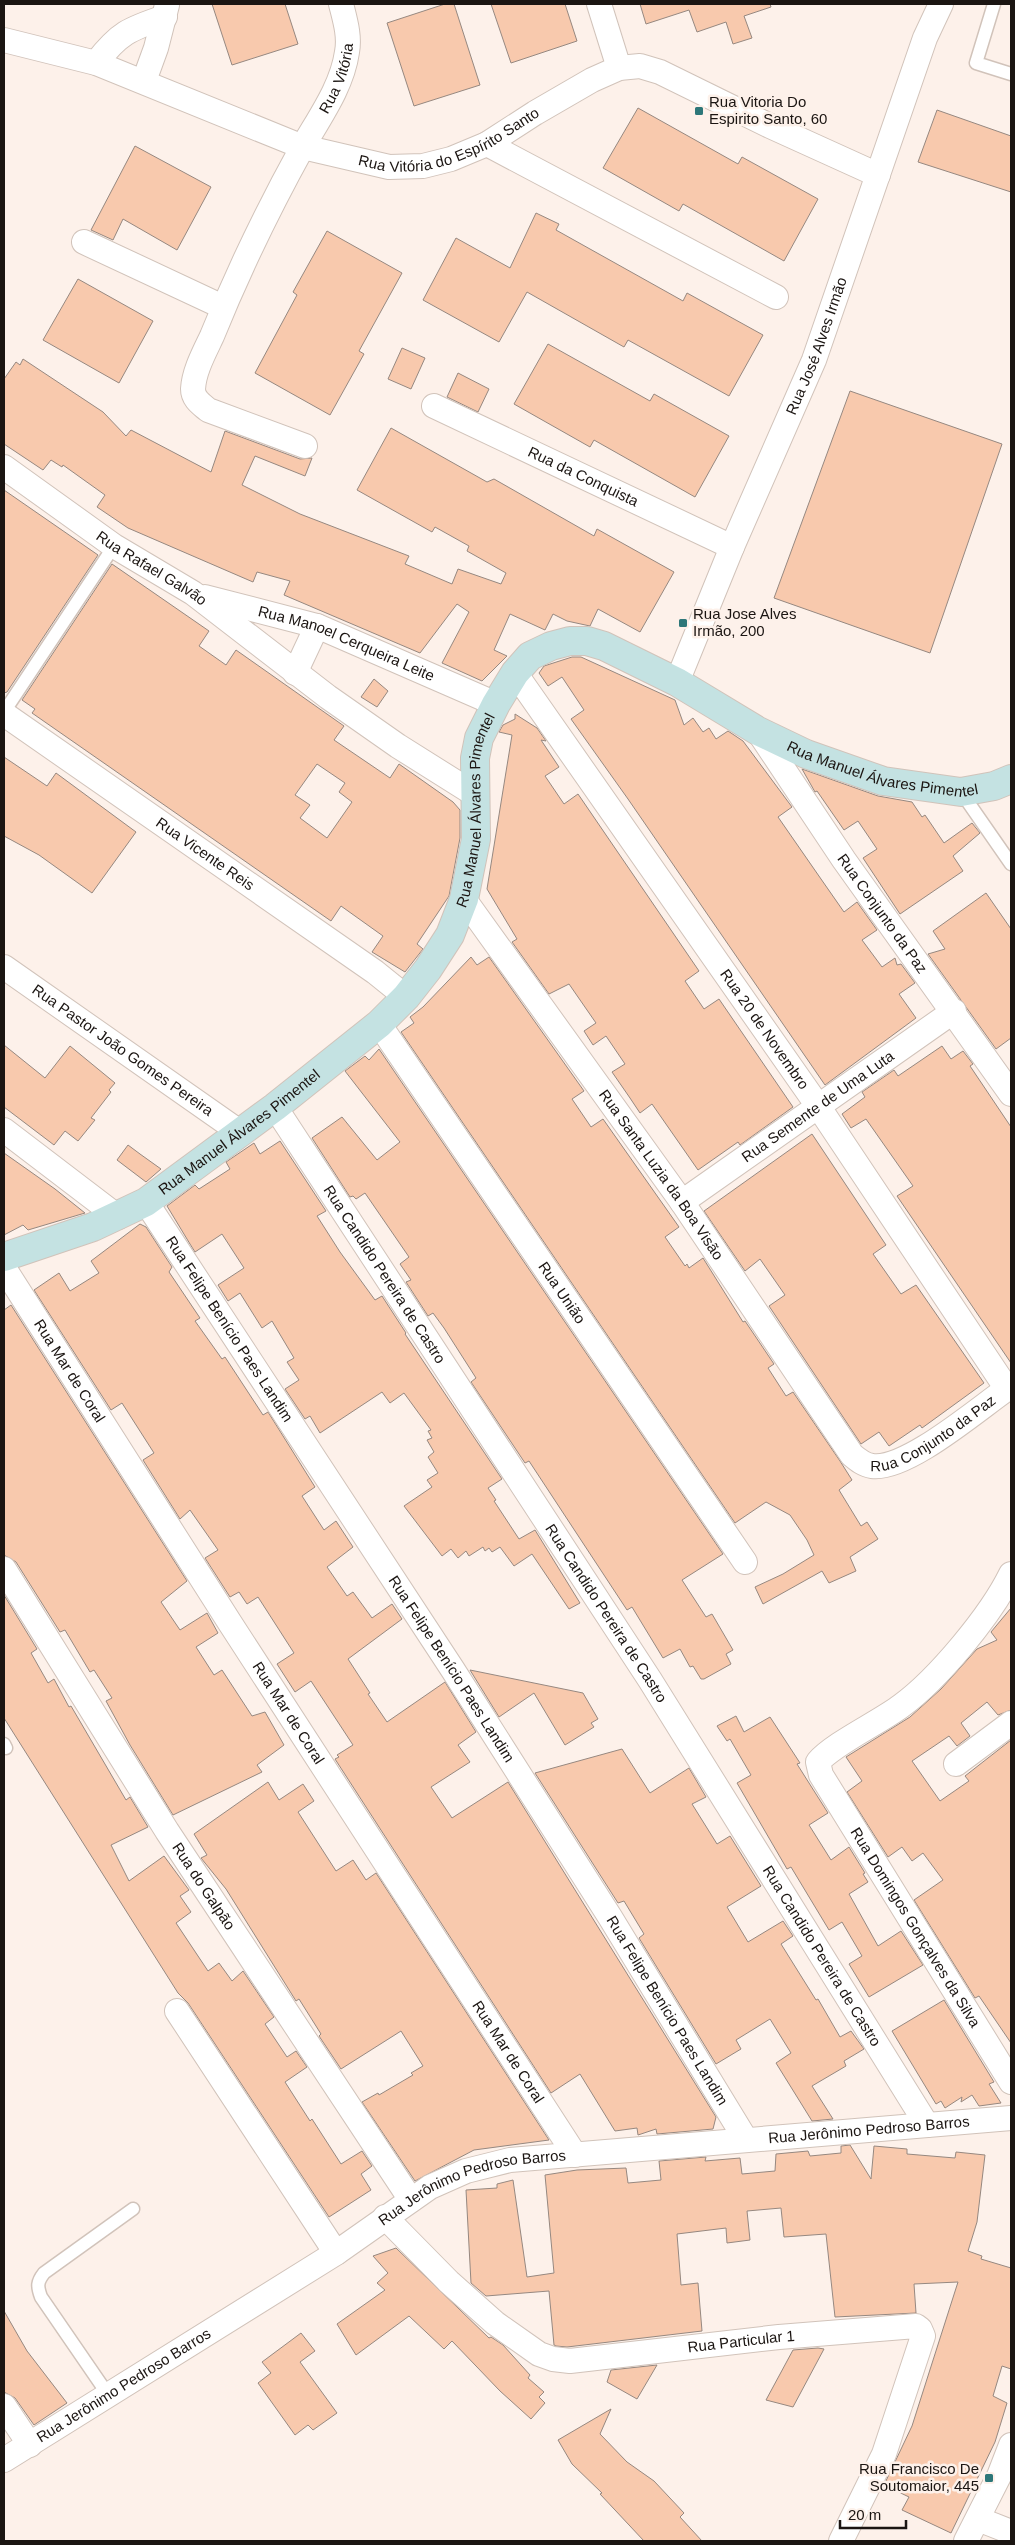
<svg xmlns="http://www.w3.org/2000/svg" width="1015" height="2545" font-family="Helvetica,sans-serif">
<rect width="100%" height="100%" fill="#fdf1ea"/>
<g fill="#f8c9ad" stroke="#968880" fill-rule="evenodd">
<polygon points="212,4 285,4 298,44 232,65"/>
<polygon points="445,4 454,4 480,85 414,106 387,23"/>
<polygon points="491,4 565,4 577,41 511,63"/>
<polygon points="640,4 770,4 771,7 744,16 752,38 733,44 726,22 697,32 689,10 646,24"/>
<polygon points="638,108 738,164 742,157 818,199 784,261 683,204 679,211 603,168"/>
<polygon points="937,110 1011,136 1011,192 918,162"/>
<polygon points="135,146 211,187 177,250 123,219 113,240 91,230"/>
<polygon points="536,213 559,224 556,230 683,301 687,293 763,335 729,396 628,340 624,347 527,292 499,342 423,300 456,238 510,268"/>
<polygon points="327,231 402,273 359,351 364,354 330,415 255,373 297,295 293,292"/>
<polygon points="78,279 153,321 119,383 43,340"/>
<polygon points="548,344 650,401 654,394 729,436 695,497 594,440 590,447 514,404"/>
<polygon points="402,348 425,358 411,389 388,379"/>
<polygon points="23,359 103,412 126,436 131,430 211,472 225,431 300,459 312,458 305,476 255,456 242,485 300,514 409,556 405,564 452,584 458,569 501,584 506,573 467,551 469,546 435,527 432,532 357,490 391,428 487,482 494,479 594,536 597,529 674,572 640,632 598,609 590,626 567,621 553,614 545,630 510,614 494,650 507,656 482,681 442,663 469,612 457,604 420,653 284,595 290,581 257,572 253,582 128,528 97,507 105,495 63,465 62,467 51,460 43,470 4,444 4,379 16,362 20,365"/>
<polygon points="458,373 489,389 478,412 447,397"/>
<polygon points="850,391 1002,444 930,653 774,598"/>
<polygon points="4,490 98,555 7,692 4,693"/>
<path d="M112,564L209,631L199,646L226,665L236,650L344,726L334,740L390,778L399,764L453,802L460,810V838L449,896L417,944L423,949L405,972L372,952L383,936L341,906L331,921L32,713L35,709L22,700ZM317,764L345,783L339,792L352,802L327,838L300,818L310,805L295,795Z"/>
<polygon points="572,657 581,657 675,700 684,725 693,718 703,732 709,728 716,739 728,731 743,741 792,807 778,817 821,879 844,912 857,902 877,930 862,940 882,967 895,958 897,965 901,964 915,983 899,994 916,1018 825,1085 628,799 571,719 584,710 562,677 548,686 539,673 544,666"/>
<polygon points="374,679 388,691 377,707 361,697"/>
<polygon points="515,714 537,728 546,741 541,740 559,767 545,776 564,804 578,794 699,971 685,981 704,1009 719,999 793,1107 740,1145 738,1142 698,1170 652,1104 640,1113 630,1098 612,1072 625,1064 606,1036 593,1045 584,1031 596,1023 569,984 549,994 512,942 517,939 487,889 512,735 499,732 503,725 515,719"/>
<polygon points="4,757 47,786 56,773 136,832 92,893 39,855 4,836"/>
<polygon points="802,769 878,796 912,802 922,817 925,815 944,843 972,823 980,833 953,856 963,871 900,914 863,858 877,849 858,821 844,830 817,791 815,792"/>
<polygon points="986,893 1011,929 1011,1038 996,1049 928,954 945,949 933,931"/>
<polygon points="471,957 477,965 489,957 584,1091 572,1099 591,1127 603,1119 679,1227 665,1237 685,1266 687,1264 689,1268 703,1258 743,1322 745,1321 774,1364 768,1368 786,1396 793,1392 840,1461 852,1480 839,1490 861,1526 867,1522 878,1539 850,1557 856,1571 829,1583 822,1571 763,1604 755,1587 783,1574 814,1555 807,1540 790,1515 766,1502 735,1523 401,1032 414,1023 410,1017 423,1007"/>
<polygon points="4,1045 45,1078 70,1046 115,1083 109,1090 111,1092 91,1118 95,1120 78,1141 65,1131 54,1145 4,1107"/>
<polygon points="942,1046 951,1059 963,1051 973,1064 970,1066 1011,1127 1011,1363 897,1196 913,1186 866,1119 851,1128 842,1114 865,1097 862,1092 894,1070 898,1076"/>
<polygon points="379,1049 723,1554 682,1580 706,1617 712,1614 733,1650 726,1654 731,1664 704,1679 701,1679 693,1666 690,1667 680,1649 663,1658 632,1607 627,1610 529,1461 525,1463 471,1382 476,1378 444,1328 433,1313 428,1316 406,1282 411,1280 400,1264 409,1257 365,1193 356,1199 353,1196 350,1197 312,1138 342,1117 377,1160 400,1142 345,1071 365,1056 369,1060"/>
<polygon points="812,1134 886,1245 873,1254 901,1294 916,1285 984,1383 922,1428 920,1425 889,1446 879,1432 861,1444 769,1306 785,1295 760,1259 745,1271 704,1211"/>
<polygon points="280,1141 326,1211 317,1216 340,1252 375,1300 382,1296 406,1333 405,1334 502,1479 488,1488 496,1500 494,1501 519,1539 535,1530 580,1603 569,1609 532,1554 514,1566 500,1547 492,1552 489,1548 485,1551 483,1547 469,1556 466,1551 458,1558 451,1549 442,1556 404,1506 432,1487 427,1480 438,1473 428,1457 434,1452 427,1440 432,1438 428,1431 431,1430 404,1393 390,1403 382,1392 320,1433 310,1416 305,1419 285,1389 299,1380 287,1362 294,1358 272,1321 262,1328 240,1293 228,1301 218,1285 244,1268 222,1234 195,1252 190,1244 167,1206 195,1185 199,1189 230,1169 226,1162 254,1143 260,1154"/>
<polygon points="128,1145 140,1154 161,1169 146,1182 117,1160"/>
<polygon points="4,1153 55,1189 85,1213 28,1230 23,1225 4,1235"/>
<polygon points="140,1224 146,1227 172,1267 169,1272 200,1318 195,1321 222,1359 225,1357 263,1415 268,1412 315,1487 302,1496 324,1530 336,1521 353,1547 327,1567 347,1596 353,1592 372,1618 392,1604 402,1619 348,1659 370,1693 368,1694 387,1722 445,1682 476,1732 458,1745 470,1762 431,1787 452,1818 508,1782 716,2117 713,2129 657,2134 656,2129 638,2135 637,2128 615,2131 580,2074 551,2093 335,1759 339,1757 337,1755 353,1745 311,1681 295,1692 277,1664 294,1653 258,1597 247,1604 239,1592 230,1597 205,1558 218,1550 190,1510 180,1519 143,1460 154,1453 122,1403 111,1410 34,1290 59,1273 70,1291 99,1273 91,1261"/>
<polygon points="11,1305 187,1581 161,1602 180,1630 207,1613 218,1633 196,1647 214,1675 222,1670 252,1716 265,1712 284,1745 257,1765 262,1772 173,1815 130,1745 106,1701 112,1698 94,1670 90,1672 65,1630 60,1632 16,1562 4,1555 4,1310"/>
<polygon points="4,1595 37,1649 31,1653 48,1683 54,1679 69,1707 71,1706 126,1800 130,1797 148,1827 111,1845 129,1881 164,1856 189,1890 180,1896 191,1912 176,1923 208,1971 219,1963 232,1981 243,1971 274,2017 265,2024 287,2057 296,2051 307,2067 285,2082 310,2121 312,2119 341,2164 362,2151 372,2166 361,2174 371,2190 329,2217 188,2003 178,1993 4,1718"/>
<polygon points="1011,1608 1011,1710 998,1715 987,1702 961,1723 970,1736 957,1746 949,1736 912,1761 940,1801 969,1781 965,1776 1011,1740 1011,2043 979,1996 975,1998 914,1900 943,1880 923,1853 912,1861 902,1847 888,1857 847,1792 862,1781 846,1757 910,1717 941,1689 977,1649 997,1640 991,1632"/>
<polygon points="470,1670 583,1693 598,1719 591,1723 594,1727 565,1745 534,1693 499,1717"/>
<polygon points="736,1716 744,1732 770,1717 800,1763 797,1764 828,1813 809,1825 831,1860 849,1847 865,1873 863,1874 868,1882 849,1894 878,1946 901,1931 923,1965 869,1997 849,1964 862,1956 842,1922 829,1930 791,1867 787,1869 737,1783 751,1775 730,1739 727,1741 717,1726"/>
<polygon points="622,1749 650,1793 689,1768 706,1797 692,1804 717,1844 730,1836 761,1886 727,1907 748,1942 783,1921 793,1936 781,1944 816,2000 818,1999 840,2037 851,2031 864,2049 844,2061 846,2066 812,2086 833,2119 812,2121 776,2063 791,2053 770,2019 736,2040 741,2049 716,2064 639,1938 644,1934 624,1901 618,1903 535,1773"/>
<polygon points="268,1782 279,1800 303,1784 314,1801 298,1812 336,1871 353,1860 366,1880 376,1873 549,2140 474,2150 415,2181 362,2102 378,2093 379,2095 413,2075 411,2073 423,2066 401,2031 341,2069 319,2036 321,2034 299,1999 296,2001 226,1889 201,1858 207,1855 194,1834"/>
<polygon points="944,2000 994,2082 989,2084 1001,2103 979,2106 972,2095 961,2102 962,2097 945,2108 941,2101 936,2104 892,2031"/>
<polygon points="850,2145 871,2179 874,2146 907,2149 907,2154 955,2158 956,2152 985,2155 977,2222 968,2251 982,2256 981,2259 1011,2268 1011,2369 1002,2366 993,2396 1007,2403 995,2442 951,2533 902,2510 909,2497 884,2485 912,2426 958,2282 914,2284 916,2313 835,2317 826,2234 784,2237 781,2208 747,2211 750,2240 727,2243 726,2228 677,2234 681,2285 698,2283 702,2331 567,2347 556,2346 554,2345 549,2291 486,2296 471,2283 466,2190 497,2188 497,2184 513,2180 527,2277 554,2273 545,2175 577,2170 626,2168 628,2183 661,2180 659,2161 706,2157 705,2161 740,2158 742,2174 775,2171 776,2154 808,2151 810,2156 841,2153 841,2146"/>
<polygon points="396,2248 489,2338 491,2337 503,2345 530,2375 528,2378 544,2392 539,2397 545,2403 531,2419 500,2391 452,2341 444,2349 409,2316 356,2355 337,2324 385,2290 377,2283 388,2273 373,2256"/>
<polygon points="4,2311 27,2351 67,2403 34,2425 15,2398 4,2392"/>
<polygon points="301,2333 315,2351 300,2362 337,2413 313,2430 308,2425 295,2435 258,2383 271,2373 262,2362"/>
<polygon points="818,2348 824,2349 793,2407 766,2400 793,2350"/>
<polygon points="657,2365 637,2399 607,2382 611,2370"/>
<polygon points="611,2409 600,2434 627,2462 654,2481 684,2513 680,2517 702,2541 644,2541 600,2494 602,2493 572,2464 558,2440"/>
</g>
<g fill="none" stroke-linecap="round" stroke-linejoin="round">
<defs>
<g id="lane">
<polyline points="994,4 976,63 1011,74"/>
<polyline points="4,712 114,546"/>
<polyline points="961,792 1011,864"/>
<polyline points="4,1744 6,1748"/>
<path d="M109,2396L41,2297C37,2286 37,2282 44,2273L133,2209"/>
</g>
<g id="street">
<polyline points="599,4 619,68"/>
<path id="s1" d="M4,40L96,63L303,147L389,167L423,166L451,159L487,144L535,113L592,80L619,68L640,66L660,72L770,126L878,175"/>
<path d="M96,63C119,33 129,29 165,17"/>
<polyline points="144,81 156,48 167,5"/>
<polyline points="487,144 776,297"/>
<polyline points="84,242 223,307"/>
<path id="s2" d="M434,406L732,547"/>
<path id="s3" d="M305,446L208,410C201,404 193,399 193,389C194,371 204,353 212,336C237,274 270,206 302,148C319,118 342,87 347,52C350,36 345,20 341,4"/>
<path id="s4" d="M4,467L114,546L193,593L328,697L398,746L476,795"/>
<path id="s5" d="M205,597L317,626L496,704"/>
<polyline points="295,673 317,626"/>
<path id="s6" d="M515,673L818,1106L1007,1389"/>
<path id="s7" d="M677,682L732,547L814,360L925,38L941,4"/>
<path id="s8" d="M4,714L375,972L406,997"/>
<path id="s9" d="M758,731L844,860L1011,1094"/>
<path id="s10" d="M464,899L682,1202L852,1455C858,1460 864,1465 872,1466C907,1471 981,1406 1011,1386"/>
<path id="s11" d="M4,967L241,1133"/>
<path id="s12" d="M379,1024L745,1562"/>
<path id="s13" d="M275,1107L650,1680L927,2125"/>
<polyline points="4,1130 118,1217"/>
<path id="s14" d="M146,1202L453,1670L610,1917L746,2140"/>
<path id="s15" d="M682,1202L954,1011"/>
<path id="s16" d="M4,1268L230,1623L575,2155"/>
<path id="s17" d="M4,1569L167,1831L411,2200"/>
<path id="s18" d="M1011,1574C991,1615 938,1679 901,1706C880,1722 833,1744 818,1762L821,1775L1011,2082"/>
<polyline points="956,1764 1011,1723"/>
<polyline points="177,2011 336,2253"/>
<path id="s19" d="M385,2217L449,2282L495,2323L539,2354L553,2359L570,2361L779,2337L916,2326L920,2329L923,2336L884,2454L841,2541"/>
<polyline points="4,2406 30,2445"/>
<path id="s20" d="M4,2460L336,2253L430,2187L466,2171L510,2160L1011,2118"/>
<polyline points="978,2519 1011,2532"/>
<polyline points="966,2541 999,2476 1011,2445"/>
</g>
<g id="secondary">
<path id="s21" d="M4,1257L93,1227L146,1202L275,1107L379,1024L406,997L428,969L450,935L464,899L476,839L475,758L479,738L496,704L515,673L530,656L551,646L570,641H587L604,646L677,682L758,731L806,754L883,781L961,792L994,786L1011,779"/>
</g>
</defs>
<use href="#lane" stroke="#d1c3ba" stroke-width="15"/>
<use href="#street" stroke="#d1c3ba" stroke-width="26"/>
<use href="#secondary" stroke="#d1c3ba" stroke-width="30"/>
<use href="#lane" stroke="#fff" stroke-width="12"/>
<use href="#street" stroke="#fff" stroke-width="24"/>
<use href="#secondary" stroke="#c4e2e2" stroke-width="28"/>
</g>
<g fill="#2d7779" stroke="#fdf1ea" stroke-width="2">
<rect x="694" y="106" width="10" height="10" rx="2.5"/>
<rect x="678" y="618" width="10" height="10" rx="2.5"/>
<rect x="984" y="2473" width="10" height="10" rx="2.5"/>
</g>
<g text-anchor="middle" stroke-width="5" stroke-linejoin="round" paint-order="stroke">
<g font-size="15" fill="#1b1512" stroke="#fdf1ea">
<text dy="5" stroke="none"><textPath href="#s3" startOffset="474">Rua Vitória</textPath></text>
<text dy="5" stroke="none"><textPath href="#s1" startOffset="472">Rua Vitória do Espírito Santo</textPath></text>
<text dy="5" stroke="none"><textPath href="#s7" startOffset="364">Rua José Alves Irmão</textPath></text>
<text dy="5" stroke="none"><textPath href="#s2" startOffset="165">Rua da Conquista</textPath></text>
<text dy="5" stroke="none"><textPath href="#s4" startOffset="179">Rua Rafael Galvão</textPath></text>
<text dy="5" stroke="none"><textPath href="#s5" startOffset="149">Rua Manoel Cerqueira Leite</textPath></text>
<text dy="5" stroke="none"><textPath href="#s21" startOffset="1244">Rua Manuel Álvares Pimentel</textPath></text>
<text dy="5" stroke="none"><textPath href="#s21" startOffset="689">Rua Manuel Álvares Pimentel</textPath></text>
<text dy="5" stroke="none"><textPath href="#s8" startOffset="245">Rua Vicente Reis</textPath></text>
<text dy="5" stroke="none"><textPath href="#s9" startOffset="221">Rua Conjunto da Paz</textPath></text>
<text dy="5" stroke="none"><textPath href="#s6" startOffset="435">Rua 20 de Novembro</textPath></text>
<text dy="5" stroke="none"><textPath href="#s11" startOffset="145">Rua Pastor João Gomes Pereira</textPath></text>
<text dy="5" stroke="none"><textPath href="#s15" startOffset="166">Rua Semente de Uma Luta</textPath></text>
<text dy="5" stroke="none"><textPath href="#s21" startOffset="269">Rua Manuel Álvares Pimentel</textPath></text>
<text dy="5" stroke="none"><textPath href="#s10" startOffset="339">Rua Santa Luzia da Boa Visão</textPath></text>
<text dy="5" stroke="none"><textPath href="#s13" startOffset="200">Rua Candido Pereira de Castro</textPath></text>
<text dy="5" stroke="none"><textPath href="#s12" startOffset="325">Rua União</textPath></text>
<text dy="5" stroke="none"><textPath href="#s14" startOffset="152">Rua Felipe Benício Paes Landim</textPath></text>
<text dy="5" stroke="none"><textPath href="#s16" startOffset="122">Rua Mar de Coral</textPath></text>
<text dy="5" stroke="none"><textPath href="#s10" startOffset="771">Rua Conjunto da Paz</textPath></text>
<text dy="5" stroke="none"><textPath href="#s13" startOffset="605">Rua Candido Pereira de Castro</textPath></text>
<text dy="5" stroke="none"><textPath href="#s14" startOffset="558">Rua Felipe Benício Paes Landim</textPath></text>
<text dy="5" stroke="none"><textPath href="#s16" startOffset="528">Rua Mar de Coral</textPath></text>
<text dy="5" stroke="none"><textPath href="#s17" startOffset="375">Rua do Galpão</textPath></text>
<text dy="5" stroke="none"><textPath href="#s18" startOffset="466">Rua Domingos Gonçalves da Silva</textPath></text>
<text dy="5" stroke="none"><textPath href="#s13" startOffset="1010">Rua Candido Pereira de Castro</textPath></text>
<text dy="5" stroke="none"><textPath href="#s14" startOffset="962">Rua Felipe Benício Paes Landim</textPath></text>
<text dy="5" stroke="none"><textPath href="#s16" startOffset="932">Rua Mar de Coral</textPath></text>
<text dy="5" stroke="none"><textPath href="#s20" startOffset="951">Rua Jerônimo Pedroso Barros</textPath></text>
<text dy="5" stroke="none"><textPath href="#s20" startOffset="546">Rua Jerônimo Pedroso Barros</textPath></text>
<text dy="5" stroke="none"><textPath href="#s19" startOffset="411">Rua Particular 1</textPath></text>
<text dy="5" stroke="none"><textPath href="#s20" startOffset="141">Rua Jerônimo Pedroso Barros</textPath></text>
</g>
<g font-size="15" fill="#1b1512" stroke="#fdf1ea" text-anchor="start">
<text x="709" y="107">Rua Vitoria Do<tspan x="709" dy="17">Espirito Santo, 60</tspan></text>
<text x="693" y="619">Rua Jose Alves<tspan x="693" dy="17">Irmão, 200</tspan></text>
<text x="979" y="2474" text-anchor="end">Rua Francisco De<tspan x="979" dy="17">Soutomaior, 445</tspan></text>
</g>
</g>
<rect width="1015" height="2545" fill="none" stroke="#1b1512" stroke-width="10"/>
<path d="M840 2520v8h66v-8" fill="none" stroke="#1b1512" stroke-width="2.5"/>
<text x="848" y="2520" font-size="15" fill="#1b1512" stroke="#fdf1ea" stroke-width="4" paint-order="stroke">20 m</text>
</svg>
